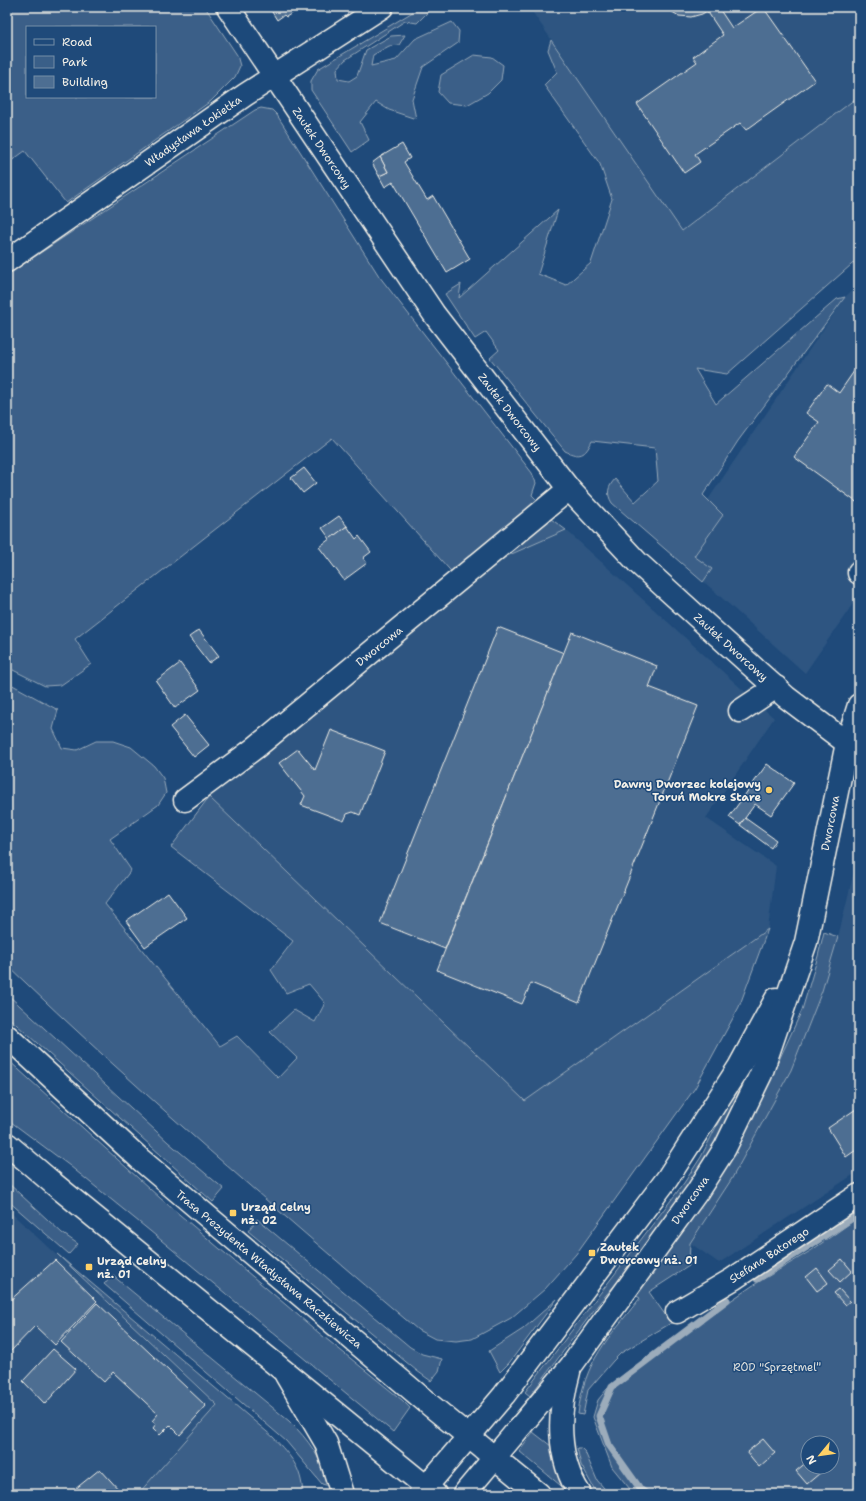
<svg xmlns="http://www.w3.org/2000/svg" width="866" height="1501" font-family="'Shantell Sans',sans-serif">
<rect width="100%" height="100%" fill="#1f4a7a"/>
<filter id="ink" filterUnits="userSpaceOnUse"><feTurbulence type="fractalNoise" baseFrequency=".025" numOctaves="2"/><feDisplacementMap in="SourceGraphic" scale="8" xChannelSelector="R" yChannelSelector="G"/><feConvolveMatrix kernelMatrix="1 2 1 2 8 2 1 2 1" color-interpolation-filters="sRGB"/></filter>
<g filter="url(#ink)">
<g fill="#2d5581">
<polygon points="529,7 859,7 859,96 682,231"/>
<polygon points="859,284 859,595 805,673 672,553 845,297"/>
<polygon points="566,530 774,718 706,818 776,866 768,929 525,1102 209,797 507,556"/>
<polygon points="859,851 859,1171 719,1263 690,1243 731,1180 791,1070 822,991 838,937"/>
<polygon points="7,1209 217,1405 138,1494 7,1494"/>
</g>
<g fill="#3a5f88" stroke="#97a8b8" fill-rule="evenodd">
<path d="M7,7H205L237,55L240,66L235,77L211,101L66,203L25,151L7,164ZM27,27H155V97H27Z"/>
<polygon points="421,7 429,7 427,13 417,23 405,21 345,60 337,69 338,79 349,81 357,76 366,50 391,36 405,35 399,45 389,46 373,55 371,66 396,60 415,39 452,22 459,31 458,43 423,67 412,99 416,119 389,110 376,102 360,122 369,140 352,152 311,90 311,81 318,69"/>
<path d="M551,40L682,231L859,96V258L727,374L695,369L716,404L837,299L845,297L738,441L703,495L723,515L694,556L712,569L703,582L612,503C606,493 608,487 615,479L635,502L658,481L655,448L592,441C585,456 580,458 565,451L490,358L499,350L486,332L475,339L445,294L461,284L459,298L558,210L538,274L566,285L591,263L612,199L600,164L544,85L557,72L548,50Z"/>
<polygon points="474,55 492,57 503,65 501,80 488,93 467,105 448,103 438,92 441,75"/>
<polygon points="261,108 272,110 277,115 379,276 532,473 536,483 532,495 538,501 457,578 332,438 75,639 91,664 61,685 45,686 7,667 7,275 255,110"/>
<polygon points="551,519 566,530 507,556"/>
<path d="M7,682L58,710L53,729L62,748L77,750L96,741H113L131,747L154,766L163,778L166,793L158,805L110,839L131,870L105,904L220,1046L237,1036L278,1078L297,1058L270,1032L294,1010L315,1022L325,1003L309,984L286,993L271,970L293,941L171,847L209,797L525,1101L768,929L739,1007L695,1088L576,1254L545,1289L511,1318L472,1339L456,1341L435,1339L418,1330C278,1211 139,1092 7,965Z"/>
<path d="M824,932L838,937L822,991L791,1070L731,1180L690,1243L689,1266L649,1292L671,1323L621,1353L613,1361L588,1390L583,1415L578,1414C584,1361 608,1339 640,1298L633,1294L709,1192L752,1119L802,1010L818,956Z"/>
<polygon points="7,994 168,1142 224,1189 213,1202 7,1016"/>
<polygon points="766,1048 703,1166 634,1263 600,1302 530,1396 525,1392 684,1183 701,1157 738,1083"/>
<polygon points="7,1059 160,1198 319,1333 402,1400 410,1408 393,1432 150,1231 70,1166 7,1119"/>
<polygon points="7,1182 62,1233 78,1244 69,1254 7,1200"/>
<path d="M859,1217V1494H634L612,1467L593,1417L598,1400L607,1389L627,1372L752,1286L812,1250ZM808,1443H832V1467H808Z"/>
<polygon points="257,1219 410,1347 422,1354 442,1359 439,1371 431,1381 417,1371 248,1231"/>
<path d="M57,1254L273,1437C291,1457 301,1466 303,1494H138L217,1405Z"/>
<path d="M112,1275L289,1421C309,1440 322,1459 329,1486L322,1484L286,1441L104,1284Z"/>
<polygon points="557,1299 509,1363 500,1372 489,1351 523,1329"/>
<polygon points="533,1432 551,1446 556,1465 566,1490 519,1451"/>
<polygon points="577,1448 581,1448 585,1452 597,1480 609,1494 597,1494 581,1465"/>
</g>
<g fill="none" stroke-linecap="round" stroke-linejoin="round">
<g stroke="#9cacbb" stroke-width="7">
<polyline points="757,1279 857,1215"/>
<polyline points="647,1494 641,1490 609,1445 599,1416 612,1387 727,1300"/>
</g>
</g>
<g fill="#4d6e92" stroke="#f4f1e8">
<polygon points="269,7 302,7 286,17 284,15 277,20"/>
<polygon points="664,7 713,7 702,14 691,17 679,16"/>
<polygon points="713,7 718,7 732,28 763,7 815,81 746,130 740,123 695,154 700,162 684,173 637,104 697,62 693,57 723,35 707,11"/>
<polygon points="402,144 410,158 404,162 427,200 433,196 470,259 447,273 393,182 385,187 379,176 388,172 380,157"/>
<polygon points="380,157 388,172 379,176 372,163"/>
<polygon points="859,364 859,504 794,457 819,422 806,413 827,384 839,393"/>
<polygon points="304,468 316,483 303,493 291,478"/>
<polygon points="339,516 347,526 330,539 322,528"/>
<polygon points="347,526 356,539 359,536 371,552 363,558 367,563 344,580 319,547"/>
<polygon points="498,627 564,653 445,949 380,923"/>
<polygon points="199,630 219,656 209,663 189,637"/>
<polygon points="572,632 657,666 649,687 698,706 579,1003 531,983 522,1004 437,970"/>
<polygon points="180,663 200,690 175,708 156,681"/>
<polygon points="185,715 209,745 194,757 170,727"/>
<polygon points="331,730 385,751 360,815 353,812 347,814 344,821 301,805 305,796 279,763 298,749 315,770"/>
<polygon points="767,764 794,783 771,815 755,804 740,825 729,817"/>
<polygon points="745,818 776,840 771,848 740,825"/>
<polygon points="168,892 187,918 145,947 126,921"/>
<polygon points="859,1107 859,1148 846,1157 828,1128"/>
<polygon points="842,1259 852,1271 840,1282 829,1270"/>
<polygon points="55,1260 97,1301 55,1345 35,1326 10,1352 7,1348 7,1303"/>
<polygon points="817,1268 828,1283 817,1291 806,1277"/>
<polygon points="839,1289 850,1301 845,1305 834,1293"/>
<polygon points="97,1303 206,1406 180,1435 170,1425 160,1435 153,1428 156,1424 152,1421 158,1414 113,1372 104,1382 61,1342"/>
<polygon points="53,1349 76,1369 45,1404 23,1381"/>
<polygon points="763,1439 775,1453 759,1467 747,1452"/>
<polygon points="808,1461 808,1467 815,1467 820,1473 807,1484 796,1471"/>
<polygon points="100,1469 120,1491 117,1494 69,1494"/>
</g>
<g fill="none" stroke-linecap="round" stroke-linejoin="round">
<defs>
<g id="minor">
<polyline points="228,7 434,314 569,489 638,563 786,697 847,743 859,758"/>
<polyline points="7,261 245,95 382,7"/>
<polyline points="859,573 859,572"/>
<polyline points="740,711 776,687"/>
<polyline points="185,800 255,748 569,489"/>
<polyline points="677,1312 733,1279 859,1195"/>
<path d="M569,1372C558,1412 556,1458 580,1494"/>
<polyline points="286,1375 326,1443 342,1494"/>
<polyline points="420,1494 504,1395 667,1179 739,1067 776,999"/>
<polyline points="464,1494 571,1366 697,1192 725,1148 761,1074 806,942 847,743 859,705"/>
</g>
<g id="major">
<polyline points="7,1036 141,1160 430,1405 539,1494"/>
<polyline points="7,1144 54,1184 435,1494"/>
</g>
</defs>
<use href="#minor" stroke="#f4f1e8" stroke-width="25"/>
<use href="#major" stroke="#f4f1e8" stroke-width="25"/>
<use href="#minor" stroke="#1f4a7a" stroke-width="22"/>
<use href="#major" stroke="#1f4a7a" stroke-width="22"/>
</g>
</g>
<g fill="#ffd166" stroke="#1f4a7a" stroke-width="1.5">
<circle cx="769" cy="790" r="4"/>
<rect x="229" y="1209" width="8" height="8" rx="2"/>
<rect x="588" y="1249" width="8" height="8" rx="2"/>
<rect x="85" y="1263" width="8" height="8" rx="2"/>
</g>
<g text-anchor="middle" stroke-width="3" stroke-linejoin="round" paint-order="stroke">
<g font-size="11" fill="#f4f1e8" stroke="#1f4a7a">
<text transform="translate(193 131) rotate(-35)" y="4">Władysława Łokietka</text>
<text transform="translate(322 148) rotate(56)" y="4">Zaułek Dworcowy</text>
<text transform="translate(510 412) rotate(52)" y="4">Zaułek Dworcowy</text>
<text transform="translate(379 646) rotate(-39)" y="4">Dworcowa</text>
<text transform="translate(731 647) rotate(42)" y="4">Zaułek Dworcowy</text>
<text transform="translate(830 823) rotate(-79)" y="4">Dworcowa</text>
<text transform="translate(690 1200) rotate(-55)" y="4">Dworcowa</text>
<text transform="translate(769 1255) rotate(-33)" y="4">Stefana Batorego</text>
<text transform="translate(269 1269) rotate(40)" y="4">Trasa Prezydenta Władysława Raczkiewicza</text>
</g>
<g font-size="11" font-weight="bold" fill="#f4f1e8" stroke="#1f4a7a" text-anchor="start">
<text x="761" y="788" text-anchor="end">Dawny Dworzec kolejowy<tspan x="761" dy="13">Toruń Mokre Stare</tspan></text>
<text x="241" y="1211">Urząd Celny<tspan x="241" dy="13">nż. 02</tspan></text>
<text x="600" y="1251">Zaułek<tspan x="600" dy="13">Dworcowy nż. 01</tspan></text>
<text x="97" y="1265">Urząd Celny<tspan x="97" dy="13">nż. 01</tspan></text>
</g>
<g font-size="11" fill="#e1e2de" stroke="#1f4a7a">
<text x="777" y="1371">ROD "Sprzętmel"</text>
</g>
</g>
<rect width="866" height="1501" fill="none" stroke="#1f4a7a" stroke-width="24"/>
<rect x="12" y="12" width="842" height="1477" fill="none" stroke="#f4f1e8" stroke-width="1.5" filter="url(#ink)"/>
<rect x="26" y="26" width="130" height="72" fill="#1f4a7a" stroke="#748da6"/>
<rect x="34" y="39" width="20" height="6" fill="#1f4a7a" stroke="#748da6"/>
<text x="62" y="46" font-size="12" fill="#f4f1e8">Road</text>
<rect x="34" y="56" width="20" height="12" fill="#3a5f88" stroke="#748da6"/>
<text x="62" y="66" font-size="12" fill="#f4f1e8">Park</text>
<rect x="34" y="76" width="20" height="12" fill="#4d6e92" stroke="#748da6"/>
<text x="62" y="86" font-size="12" fill="#f4f1e8">Building</text>
<g transform="translate(820 1455) rotate(241)"><circle r="19" fill="#1f4a7a" stroke="#748da6"/>
<path d="M0-3L7 15L0 10L-7 15Z" fill="#ffd166"/>
<text y="-6" font-size="11" font-weight="bold" text-anchor="middle" fill="#f4f1e8">N</text>
</g>
</svg>
